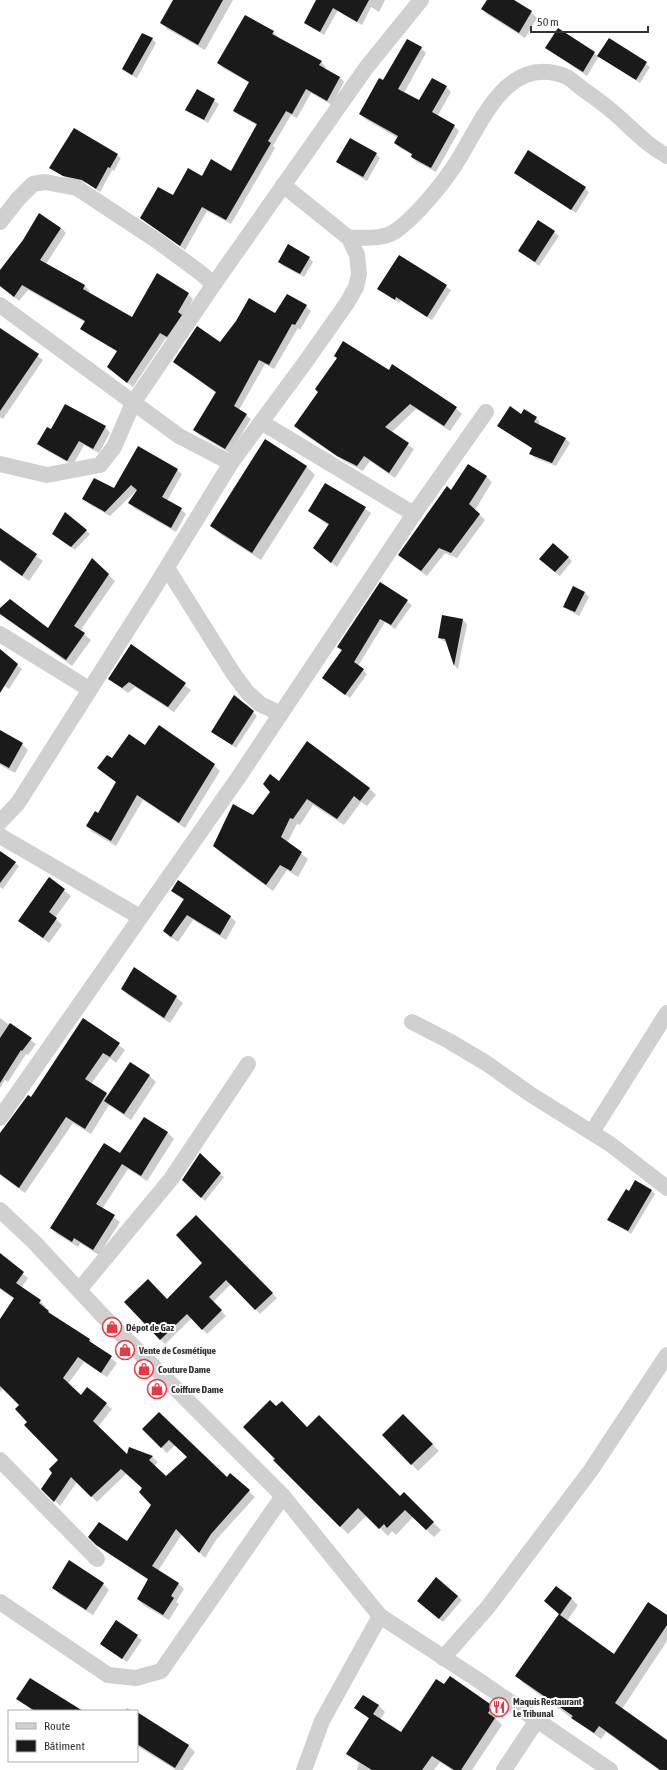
<svg xmlns="http://www.w3.org/2000/svg" width="667" height="1770" font-family="'Asap Condensed',sans-serif">
<rect width="100%" height="100%" fill="#fff"/>
<g fill="#0003">
<polygon points="174,0 233,0 205,50 167,29 161,23"/>
<polygon points="317,0 385,0 379,12 371,7 362,25 344,15 338,10 324,35 305,23"/>
<polygon points="488,0 515,0 514,1 531,12 537,18 525,38 488,15 482,9"/>
<polygon points="245,16 273,32 278,37 277,38 321,62 326,67 324,69 340,77 344,82 332,105 311,93 297,118 291,115 273,146 275,148 231,224 207,211 185,250 142,218 202,177 231,172 258,126 239,115 234,110 250,83 223,68 218,63"/>
<polygon points="558,29 598,56 609,39 650,67 640,83 599,56 587,76 546,48"/>
<polygon points="152,39 156,43 137,78 127,73 123,69"/>
<polygon points="421,48 426,53 404,93 420,102 446,87 451,92 437,117 454,126 459,131 436,172 417,162 412,157 413,155 400,148 395,143 398,138 365,119 360,114 383,82"/>
<polygon points="198,91 219,104 208,123 187,110"/>
<polygon points="74,129 121,158 114,171 112,170 100,192 87,183 68,179 50,168"/>
<polygon points="376,154 380,158 367,181 342,166 338,162"/>
<polygon points="515,173 585,188 589,192 576,213"/>
<polygon points="538,221 559,236 539,266 519,251"/>
<polygon points="61,228 66,233 46,264 85,286 90,291 89,293 133,318 188,294 193,299 172,341 166,338 133,387 114,372 118,352 87,334 82,329 85,322 28,290 19,301 0,286 0,271"/>
<polygon points="399,256 451,290 432,320 401,301 399,303 379,289"/>
<polygon points="309,258 313,262 304,277 283,266 279,262"/>
<polygon points="306,306 311,311 300,330 298,328 274,369 265,364 239,410 251,419 230,453 199,435 194,430 216,393 174,361 221,344 276,315"/>
<polygon points="0,329 43,360 3,419 0,417"/>
<polygon points="393,366 456,408 462,414 450,431 416,409 391,433 414,449 395,478 370,461 363,471 344,461 301,432 296,426 389,371"/>
<polygon points="521,415 536,418 540,422 538,425 566,439 570,443 556,466 535,458 531,454 533,449 498,426"/>
<polygon points="105,427 110,433 99,453 84,445 73,465 44,449 39,444 52,431"/>
<polygon points="306,466 315,475 261,560 220,534 212,526"/>
<polygon points="177,470 182,474 167,501 181,509 186,514 176,532 134,508 129,503 138,489 110,516 89,504 84,499"/>
<polygon points="486,476 492,482 475,510 485,520 457,558 445,553 427,576 399,555 452,491"/>
<polygon points="348,497 371,513 337,567 314,548 329,526 309,511"/>
<polygon points="65,514 90,534 75,550 58,538"/>
<polygon points="1,530 43,561 29,581 0,561"/>
<polygon points="568,557 572,561 560,576 544,563"/>
<polygon points="92,560 115,581 80,631 91,640 72,666 4,617 0,613 0,610 48,629"/>
<polygon points="380,583 412,605 395,629 385,622 358,666 367,674 350,698 328,682 343,652 338,647"/>
<polygon points="585,593 589,597 579,616 568,610 564,606"/>
<polygon points="463,620 467,624 458,669 455,666 447,642 443,641 439,637"/>
<polygon points="131,646 191,690 174,712 135,687 128,693 109,679"/>
<polygon points="0,651 22,669 9,689 0,683"/>
<polygon points="253,712 257,716 236,748 213,732"/>
<polygon points="0,731 22,744 28,750 15,773 0,765"/>
<polygon points="145,746 214,765 220,771 185,828 143,800 116,846 92,832 87,826 99,814 117,783 98,768 112,760"/>
<polygon points="279,782 369,788 376,795 367,806 361,802 344,825 313,805 300,825 297,824 287,843 308,859 298,877 287,870 273,891 221,853 214,846 254,816"/>
<polygon points="0,852 19,866 3,889 0,887"/>
<polygon points="49,879 71,896 55,918 62,925 49,943 20,921"/>
<polygon points="172,891 230,916 236,922 226,940 193,920 178,942 170,937 164,931 184,900"/>
<polygon points="122,989 176,997 183,1003 170,1023 128,995"/>
<polygon points="0,1018 36,1044 28,1055 26,1054 8,1082 5,1080 0,1088"/>
<polygon points="84,1019 125,1050 116,1063 110,1058 91,1084 109,1096 131,1064 150,1076 156,1082 131,1120 109,1105 91,1134 73,1123 25,1193 0,1175 0,1135 31,1099"/>
<polygon points="144,1118 168,1133 174,1139 147,1181 128,1169 102,1209 120,1222 99,1255 80,1243 78,1247 57,1234 51,1228 120,1155"/>
<polygon points="220,1174 224,1177 205,1201 183,1180"/>
<polygon points="652,1191 655,1194 631,1234 609,1220 630,1192"/>
<polygon points="196,1216 277,1298 260,1314 231,1284 213,1302 226,1316 207,1334 192,1318 165,1344 126,1302 167,1300 203,1263"/>
<polygon points="0,1255 28,1278 21,1288 40,1301 46,1307 44,1308 54,1317 90,1340 95,1346 117,1363 107,1377 84,1362 68,1384 81,1396 88,1388 112,1409 98,1427 127,1456 130,1448 152,1457 158,1462 154,1466 166,1477 188,1457 175,1445 167,1453 143,1429 159,1414 227,1478 230,1474 255,1497 216,1540 205,1558 182,1534 158,1571 179,1584 184,1589 176,1602 179,1604 169,1620 143,1605 138,1599 149,1580 103,1550 90,1537 127,1543 152,1505 143,1488 127,1473 97,1502 77,1482 60,1506 43,1488 60,1460 20,1405 3,1388 0,1392 0,1321 15,1299 0,1289"/>
<polygon points="276,1408 307,1428 400,1497 404,1494 441,1530 434,1537 413,1517 396,1535 392,1531 388,1536 367,1515 348,1534 274,1460 276,1459"/>
<polygon points="403,1415 439,1451 418,1471 383,1435"/>
<polygon points="437,1579 462,1600 443,1622 422,1605"/>
<polygon points="103,1584 109,1590 93,1615 59,1594 53,1587"/>
<polygon points="571,1598 578,1605 567,1621 614,1655 667,1616 667,1641 622,1709 667,1741 667,1770 659,1770 606,1732 601,1739 523,1683 517,1676"/>
<polygon points="116,1622 142,1640 127,1662 106,1648"/>
<polygon points="444,1686 492,1707 499,1714 496,1719 502,1725 472,1770 452,1770 440,1762 434,1770 357,1770 359,1763 348,1753 369,1719 356,1708 378,1705 385,1712 380,1720 401,1734"/>
<polygon points="18,1699 81,1711 33,1711"/>
<polygon points="127,1708 133,1711 125,1711"/>
<polygon points="137,1714 189,1746 195,1752 183,1770 176,1770 137,1746"/>
</g>
<g fill="#1a1a1a">
<polygon points="173,0 223,0 198,45 160,23"/>
<polygon points="316,0 369,0 357,22 333,8 320,32 304,23"/>
<polygon points="487,0 514,0 532,11 519,33 481,9"/>
<polygon points="245,15 274,31 272,34 322,61 319,65 340,77 327,101 306,89 292,114 286,111 268,141 271,143 226,220 202,207 180,246 140,218 158,187 173,195 188,168 202,176 211,159 231,171 257,124 233,111 249,82 217,63"/>
<polygon points="558,28 595,52 583,72 545,48"/>
<polygon points="142,33 153,38 132,75 122,69"/>
<polygon points="609,38 647,62 636,80 597,56"/>
<polygon points="407,39 422,47 398,89 419,100 432,78 447,86 432,112 455,125 431,168 411,157 412,154 394,143 398,136 359,114 379,78 383,80"/>
<polygon points="197,89 215,99 204,120 185,110"/>
<polygon points="74,128 118,154 110,168 108,167 96,189 82,180 63,176 49,168"/>
<polygon points="350,138 377,153 363,177 336,162"/>
<polygon points="528,150 586,187 571,210 514,173"/>
<polygon points="39,213 61,228 40,260 85,285 83,289 132,317 157,273 189,293 178,312 182,315 167,337 160,333 127,383 107,367 117,351 80,329 85,321 22,285 14,297 0,286 0,270 23,240"/>
<polygon points="538,220 555,231 535,262 518,251"/>
<polygon points="288,244 310,257 300,274 278,262"/>
<polygon points="399,255 447,285 427,317 396,297 395,300 377,289"/>
<polygon points="287,294 307,305 295,325 292,324 269,365 259,360 234,406 247,414 225,449 193,430 216,392 173,362 197,326 220,342 236,321 249,298 275,313"/>
<polygon points="0,328 39,354 0,411"/>
<polygon points="343,341 389,370 392,364 457,407 444,426 410,404 385,427 409,443 389,473 364,456 357,466 337,456 294,426 318,392 315,389 337,358 334,356"/>
<polygon points="65,404 106,426 93,449 79,441 67,461 37,444 47,427 51,429"/>
<polygon points="510,406 521,414 524,409 537,417 534,422 566,438 552,463 529,454 532,448 497,426"/>
<polygon points="265,439 307,466 252,553 210,526"/>
<polygon points="138,446 178,469 162,497 182,508 171,528 128,503 137,490 131,485 105,512 82,499 94,478 114,488"/>
<polygon points="468,464 487,476 469,504 480,514 451,553 439,548 421,571 398,555 447,486 451,490"/>
<polygon points="325,483 366,507 331,563 313,548 329,524 308,511"/>
<polygon points="65,512 87,530 71,547 52,534"/>
<polygon points="0,528 37,554 22,576 0,560"/>
<polygon points="553,543 569,557 555,572 539,559"/>
<polygon points="92,558 109,574 74,626 85,633 66,660 0,614 0,608 10,599 48,628"/>
<polygon points="380,582 408,600 391,625 380,619 354,662 364,669 345,695 322,678 342,650 337,647"/>
<polygon points="573,586 585,592 575,612 563,607"/>
<polygon points="442,615 463,619 454,666 445,639 438,638"/>
<polygon points="131,644 186,683 168,707 129,682 122,688 108,679"/>
<polygon points="0,649 18,664 0,693"/>
<polygon points="234,695 254,711 232,745 211,732"/>
<polygon points="159,725 215,764 179,823 137,795 111,841 86,826 95,811 98,813 116,782 97,768 107,755 112,758 129,734 145,745"/>
<polygon points="0,730 23,743 9,768 0,763"/>
<polygon points="307,741 370,788 360,801 354,796 337,819 307,799 293,819 290,818 281,837 302,852 291,871 280,865 266,885 213,846 233,804 253,815 270,792 263,784 270,774 279,781"/>
<polygon points="0,851 16,862 0,883"/>
<polygon points="49,877 65,889 49,912 57,918 43,938 18,921"/>
<polygon points="178,880 231,916 220,935 187,915 171,937 163,931 184,899 171,891"/>
<polygon points="134,967 177,996 164,1018 121,989"/>
<polygon points="83,1018 120,1043 110,1057 103,1053 85,1079 107,1093 85,1129 66,1117 19,1188 0,1174 0,1133 28,1095 31,1097"/>
<polygon points="10,1023 32,1038 22,1051 21,1050 0,1083 0,1038"/>
<polygon points="130,1062 150,1075 124,1114 104,1101"/>
<polygon points="144,1117 168,1132 141,1176 122,1164 96,1204 115,1215 93,1250 74,1238 72,1242 50,1228 104,1143 120,1153"/>
<polygon points="200,1153 221,1173 201,1198 182,1180"/>
<polygon points="635,1180 652,1190 628,1231 607,1220 626,1189 629,1191"/>
<polygon points="196,1215 273,1293 255,1310 226,1280 209,1297 222,1310 202,1330 187,1314 160,1340 124,1302 148,1279 167,1299 202,1263 176,1235"/>
<polygon points="0,1253 24,1272 16,1283 41,1300 39,1303 49,1311 48,1312 90,1339 89,1341 112,1356 101,1373 78,1357 63,1378 81,1395 87,1387 107,1403 93,1421 127,1454 129,1447 153,1456 149,1460 166,1476 187,1457 169,1440 161,1448 142,1429 159,1412 227,1477 230,1473 250,1490 211,1534 199,1553 176,1529 152,1566 179,1583 171,1596 174,1598 163,1615 137,1599 148,1579 96,1545 88,1537 99,1522 127,1541 151,1505 139,1492 142,1488 121,1469 91,1497 71,1477 54,1502 41,1489 52,1473 49,1469 58,1460 24,1425 27,1422 15,1409 19,1405 0,1386 0,1319 14,1298 0,1288"/>
<polygon points="270,1400 276,1406 282,1401 307,1427 319,1415 400,1496 404,1492 434,1522 426,1530 405,1510 387,1528 384,1524 379,1529 358,1508 340,1527 273,1460 275,1459 243,1427"/>
<polygon points="403,1414 433,1444 411,1465 382,1435"/>
<polygon points="69,1560 104,1583 86,1610 52,1588"/>
<polygon points="436,1577 458,1596 439,1619 417,1601"/>
<polygon points="556,1586 572,1598 560,1615 614,1654 648,1602 667,1615 667,1625 615,1703 667,1740 667,1770 660,1770 599,1726 594,1733 571,1718 573,1716 515,1676 559,1614 544,1601"/>
<polygon points="116,1620 138,1635 122,1659 100,1644"/>
<polygon points="450,1676 493,1706 488,1713 495,1718 461,1770 454,1770 432,1756 422,1770 372,1770 346,1754 369,1718 354,1708 363,1695 379,1705 373,1714 401,1732 436,1679 444,1684"/>
<polygon points="30,1678 83,1711 35,1711 16,1699"/>
<polygon points="137,1712 189,1745 175,1768 137,1744"/>
</g>
<g fill="none" stroke-linecap="round" stroke-linejoin="round">
<g stroke="#d0d0d0" stroke-width="16">
<polyline points="0,222 18,199 33,184 45,182 77,188 156,240 198,271 214,284"/>
<path d="M349,238C363,237 381,240 394,232C414,219 441,186 455,165C480,127 505,53 565,76C572,79 578,86 584,90C594,97 604,104 613,112C632,128 645,144 667,156"/>
<polyline points="0,305 179,436 231,463"/>
<polyline points="261,422 414,514"/>
<polyline points="0,464 47,475 100,465 114,447 133,403 214,284 366,68 421,0"/>
<polyline points="167,568 233,673 247,692 260,704 281,714"/>
<polyline points="0,634 89,689"/>
<polyline points="0,822 18,803 153,590 231,463 304,364 347,303 356,287 359,274 357,255 349,238 283,185"/>
<polyline points="0,836 140,917"/>
<polyline points="412,1022 449,1041 486,1063 530,1094 610,1144 667,1188"/>
<polyline points="0,1118 238,778 414,514 486,412"/>
<polyline points="592,1132 667,1013"/>
<polyline points="0,1210 35,1243 102,1315 283,1496 380,1616 478,1680 610,1770"/>
<polyline points="79,1290 171,1179 248,1064"/>
<polyline points="0,1460 97,1559"/>
<polyline points="0,1602 108,1675 136,1678 161,1671 283,1496"/>
<polyline points="443,1658 488,1607 591,1470 667,1355"/>
<polyline points="304,1770 322,1721 380,1616"/>
<polyline points="504,1770 537,1720"/>
</g>
</g>
<defs>
<symbol id="shop-ring" viewBox="-11 -11 22 22"><circle r="9.5" fill="#fff" stroke="#e63946" stroke-width="1.5"/><path d="M-5-2.5h2.3a2.7 3.5 0 0 1 5.4 0H5L5.5 6h-11ZM-1.5-2.5h3a1.5 2.3 0 0 0-3 0Z" fill="#e63946"/></symbol>
<symbol id="restaurant-ring" viewBox="-11 -11 22 22"><circle r="9.5" fill="#fff" stroke="#e63946" stroke-width="1.5"/><path d="M-5-6h1v4h1v-4h1v4h1v-4h1v5L-1.5 .5V6h-2V.5L-5-1ZM5-6V6H3V1.5H1.5Q1.5-4 5-6Z" fill="#e63946"/></symbol>
</defs>
<g fill-rule="evenodd">
<use href="#shop-ring" x="101" y="1316" width="22" height="22"/>
<use href="#shop-ring" x="114" y="1339" width="22" height="22"/>
<use href="#shop-ring" x="133" y="1358" width="22" height="22"/>
<use href="#shop-ring" x="146" y="1378" width="22" height="22"/>
<use href="#restaurant-ring" x="488" y="1696" width="22" height="22"/>
</g>
<g text-anchor="middle" stroke-width="4" stroke-linejoin="round" paint-order="stroke">
<g font-size="10" font-weight="bold" fill="#333" stroke="#fff" text-anchor="start">
<text x="126" y="1331">Dépot de Gaz</text>
<text x="139" y="1354">Vente de Cosmétique</text>
<text x="158" y="1373">Couture Dame</text>
<text x="171" y="1393">Coiffure Dame</text>
<text x="513" y="1705">Maquis Restaurant<tspan x="513" dy="12">Le Tribunal</tspan></text>
</g>
</g>
<rect x="8" y="1710" width="130" height="52" fill="#ffffff" stroke="#adadad"/>
<rect x="16" y="1723" width="20" height="6" fill="#d0d0d0" stroke="#adadad"/>
<text x="44" y="1730" font-size="12" fill="#333333">Route</text>
<rect x="16" y="1740" width="20" height="12" fill="#1a1a1a" stroke="#adadad"/>
<text x="44" y="1750" font-size="12" fill="#333333">Bâtiment</text>
<path d="M531 26v6h117v-6" fill="none" stroke="#333333" stroke-width="2"/>
<text x="537" y="26" font-size="12" fill="#333333" stroke="#ffffff" stroke-width="3" paint-order="stroke">50 m</text>
</svg>
